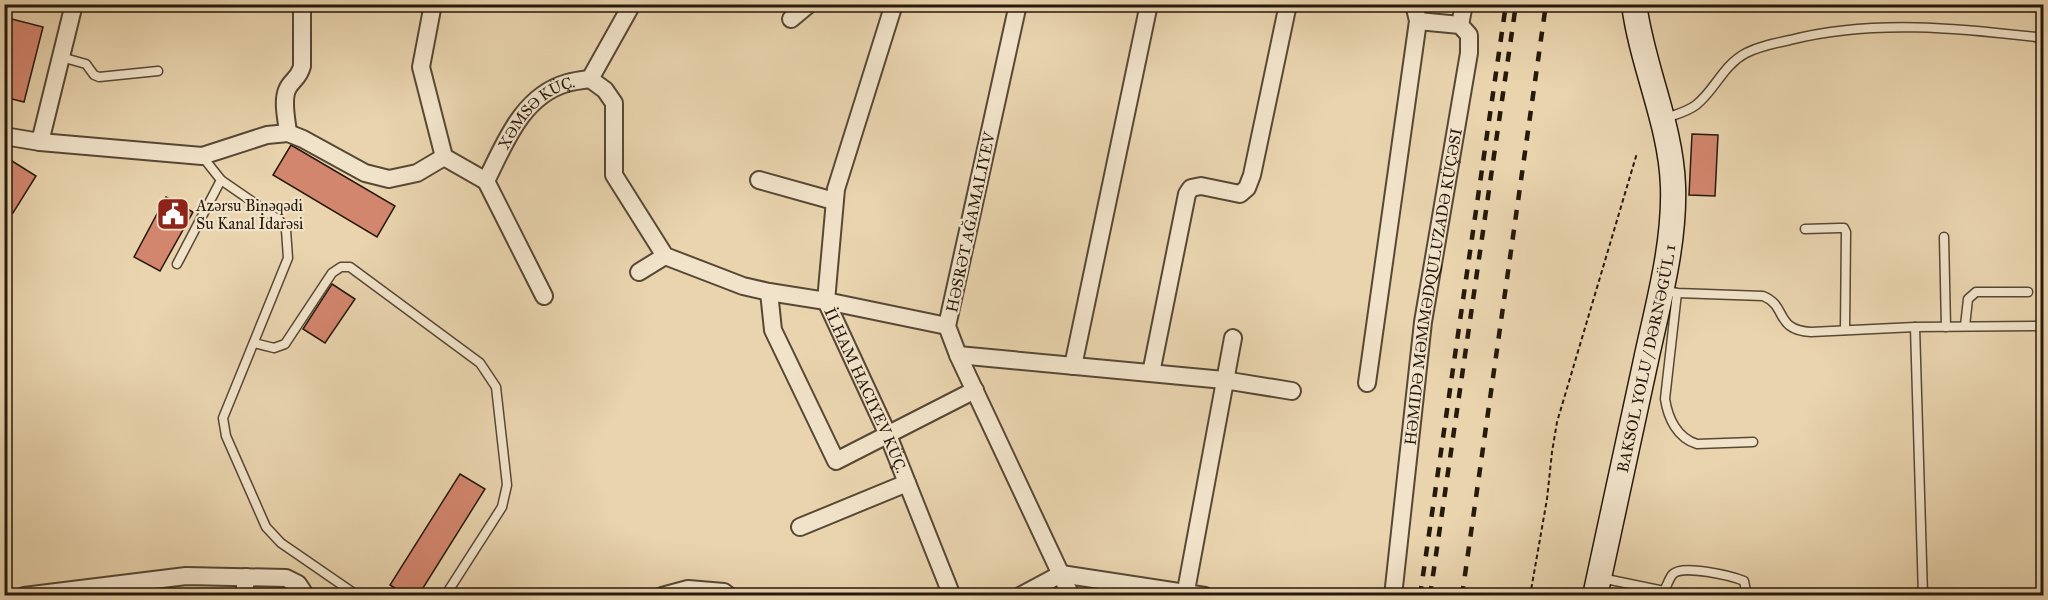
<svg xmlns="http://www.w3.org/2000/svg" width="2048" height="600" font-family="'IM FELL Great Primer',serif">
<rect width="100%" height="100%" fill="#e9d4ae"/>
<filter id="stains"><feTurbulence type="fractalNoise" baseFrequency=".00333" numOctaves="4"/><feColorMatrix values="0 0 0 0 .2 0 0 0 0 .09 0 0 0 0 .02 0 0 0 .5 -.17"/></filter>
<radialGradient id="worn" r=".72"><stop offset=".6" stop-color="#630" stop-opacity="0"/><stop offset="1" stop-color="#630" stop-opacity=".3"/></radialGradient>
<g fill="#d3866e" stroke="#26190d" stroke-width="1.5">
<polygon points="4,17 43,27 24,102 4,97"/>
<polygon points="1692,134 1718,135 1715,196 1689,195"/>
<polygon points="291,145 395,206 377,237 273,175"/>
<polygon points="4,156 36,176 13,213 4,207"/>
<polygon points="166,197 193,212 160,271 134,257"/>
<polygon points="332,284 355,299 325,343 303,329"/>
<polygon points="460,474 485,489 418,596 407,596 390,585"/>
</g>
<g fill="none" stroke-linecap="round" stroke-linejoin="round">
<defs>
<g id="lane">
<polyline points="61,57 86,64 94,75 99,77 158,71"/>
<path d="M1663,119C1674,115 1687,112 1696,105C1716,89 1722,66 1746,53C1760,46 1775,43 1790,40C1872,19 1960,28 2044,38"/>
<polyline points="202,156 221,180 279,220 286,230 288,258 223,418 226,436 266,527 281,543 358,596"/>
<polyline points="1805,229 1839,228 1844,228 1846,232 1845,330"/>
<polyline points="1944,237 1946,327"/>
<polyline points="177,264 221,180"/>
<path d="M1662,290L1677,293L1763,296C1788,306 1774,330 1811,332L1915,327L2044,326"/>
<path d="M1677,293L1665,399C1668,418 1677,438 1697,444L1753,442"/>
<polyline points="1965,326 1968,299 1976,292 2028,292"/>
<polyline points="1915,327 1923,596"/>
<polyline points="254,343 274,348 285,344 332,273 341,267 350,267 480,363 496,387 507,485 502,507 445,596"/>
<polyline points="1601,578 1664,591 1677,596"/>
<path d="M1664,591C1667,586 1669,578 1673,574C1682,564 1732,576 1744,581L1747,596"/>
</g>
<g id="street">
<polyline points="433,4 421,67 444,157"/>
<path id="s1" d="M894,4L836,189L826,301L888,435L952,596"/>
<polyline points="1018,4 947,326 958,355 1071,596"/>
<polyline points="791,19 809,4"/>
<polyline points="1460,25 1464,4"/>
<polyline points="590,79 632,4"/>
<path d="M288,133C287,121 282,102 287,90C291,80 299,79 302,66V9"/>
<polyline points="4,136 40,142 74,4"/>
<path id="s2" d="M40,142L202,156L267,135L288,133L303,139L365,173L389,179L417,173L444,157L486,181C505,143 522,96 567,83C574,81 582,80 590,79L605,90L614,103V175L665,256L743,286L769,292L826,301L947,326"/>
<polyline points="759,180 834,201"/>
<polyline points="486,181 544,296"/>
<polyline points="639,272 665,256"/>
<polyline points="769,292 773,330 836,461 975,390"/>
<polyline points="958,355 1224,380 1292,391"/>
<polyline points="1073,366 1149,4"/>
<polyline points="1151,373 1187,194 1191,188 1201,186 1240,194 1247,188 1252,175 1288,4"/>
<polyline points="1367,383 1418,21 1414,4"/>
<polyline points="800,527 907,483"/>
<polyline points="24,596 186,576 286,578 298,584 306,596"/>
<polyline points="244,596 246,577"/>
<polyline points="662,596 688,589 724,592 729,596"/>
<polyline points="1020,596 1061,574 1205,596"/>
<polyline points="1185,596 1233,338"/>
<path id="s3" d="M1393,596L1423,322L1469,53V35L1460,25L1418,21"/>
</g>
<g id="secondary">
<path id="s4" d="M1595,596C1612,517 1629,439 1646,360C1658,304 1675,244 1673,186C1671,124 1642,66 1634,4"/>
</g>
</defs>
<use href="#lane" stroke="#574835" stroke-width="11"/>
<use href="#street" stroke="#574835" stroke-width="20"/>
<use href="#secondary" stroke="#26190d" stroke-width="27"/>
<polyline stroke="#26190d" stroke-width="2" stroke-dasharray="4.5 3" stroke-linecap="butt" points="1530,596 1547,499 1552,452 1557,422 1637,153"/>
<use href="#lane" stroke="#f1e3ca" stroke-width="8"/>
<use href="#street" stroke="#f1e3ca" stroke-width="16"/>
<use href="#secondary" stroke="#f1e3ca" stroke-width="24"/>
<g stroke="#26190d" stroke-width="4.5" stroke-dasharray="10 10" stroke-linecap="butt">
<polyline points="2024,4 2044,11"/>
<polyline points="1420,596 1506,4"/>
<polyline points="1430,596 1516,4"/>
<polyline points="1462,596 1546,4"/>
</g>
</g>
<defs>
<symbol id="civic-square" viewBox="-11 -11 22 22"><rect x="-9" y="-9" width="18" height="18" rx="4" fill="#8f2418" stroke="#f1e3ca"/><path d="M-.6-6.5H3V-4.5H.6V-3L4-1V1h2V6H-6V1h2V-1L-.6-3ZM-1.2 2.5V6h2.4V2.5Z" fill="#fff"/></symbol>
</defs>
<g fill-rule="evenodd">
<use href="#civic-square" x="154" y="195" width="38" height="38"/>
</g>
<g text-anchor="middle" stroke-width="4.5" stroke-linejoin="round" paint-order="stroke">
<g font-size="16" fill="#26190d" stroke="#f1e3ca">
<text dy="6" stroke="none"><textPath href="#s2" startOffset="560">XƏMSƏ KÜÇ.</textPath></text>
<text transform="translate(970 222) rotate(-78)" y="6">HƏSRƏT AĞAMALIYEV</text>
<text dy="6" stroke="none"><textPath href="#s3" startOffset="312">HƏMIDƏ MƏMMƏDQULUZADƏ KÜÇƏSI</textPath></text>
<text dy="6" stroke="none"><textPath href="#s4" startOffset="243">BAKSOL YOLU / DƏRNƏGÜL 1</textPath></text>
<text dy="6" stroke="none"><textPath href="#s1" startOffset="404">İLHAM HACIYEV KÜÇ.</textPath></text>
</g>
<g font-size="16" fill="#26190d" stroke="#f1e3ca" text-anchor="start">
<text x="196" y="211">Azərsu Binəqədi<tspan x="196" dy="18">Su Kanal İdarəsi</tspan></text>
</g>
</g>
<rect width="2048" height="600" fill="none" stroke="#e9d4ae" stroke-width="24"/>
<rect x="6" y="6" width="2036" height="588" fill="none" stroke="#26190d" stroke-width="3"/>
<rect x="12" y="12" width="2024" height="576" fill="none" stroke="#26190d" stroke-width="1.5"/>
<rect width="100%" height="100%" filter="url(#stains)"/>
<rect width="100%" height="100%" fill="url(#worn)"/>
</svg>
